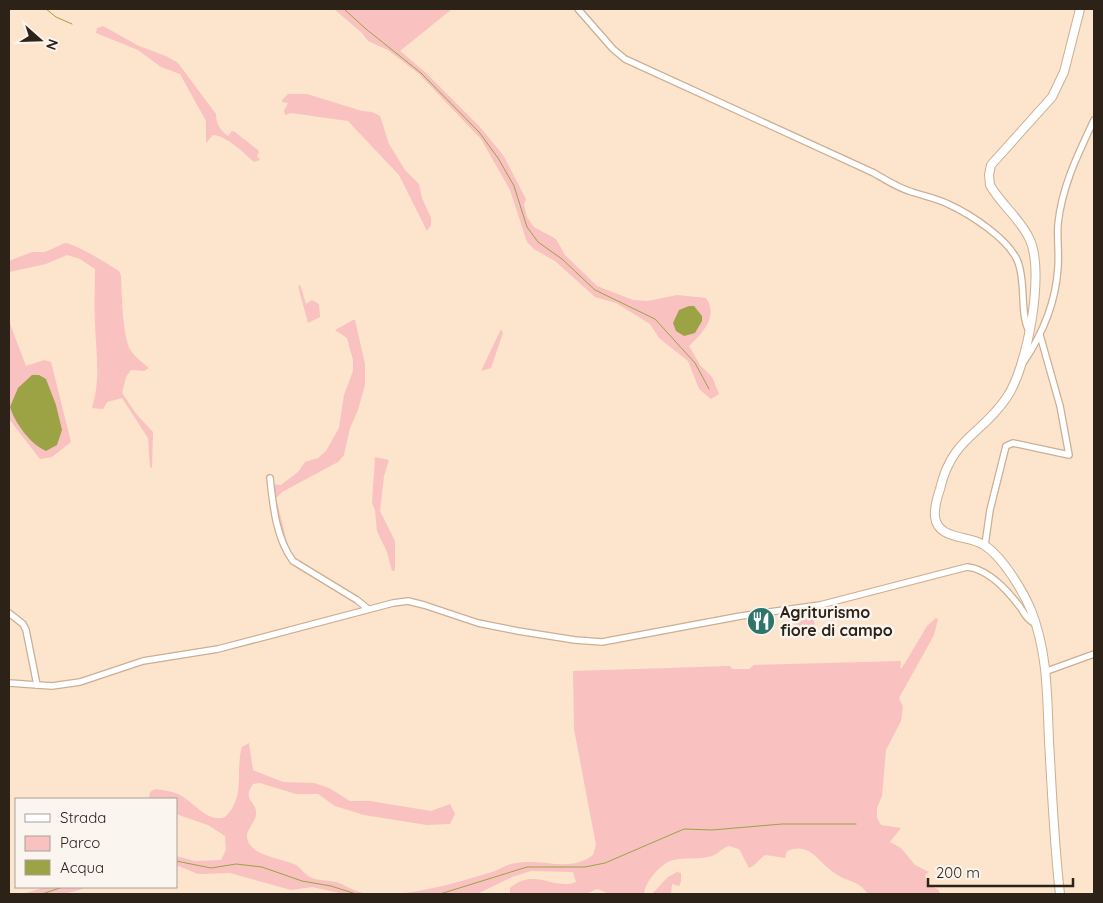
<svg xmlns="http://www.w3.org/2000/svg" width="1103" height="903" font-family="Quicksand,sans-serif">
<rect width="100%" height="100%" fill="#fce4cd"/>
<g fill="#f9c1bf">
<path d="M334,9H452L400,51L424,71L480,127L503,155L526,199L524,204L527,217L534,227L556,239L565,255L597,286L633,300L648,301L677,295L706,298C719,316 702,334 689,346L700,365L712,377L719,394L711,399L699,389L688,361L659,338L650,324L616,303L595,297L555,261L534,249L527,242L510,190L481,139L419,74L388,50L368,41L362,33Z"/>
<path d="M103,26L139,46L166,56L178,63L216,114C216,124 220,130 228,136L232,131L235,132L258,150L259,152L257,156L260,160L254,162C243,152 227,136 213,135L206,143V121L180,74L161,67L138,50L96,33L97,28Z"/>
<polygon points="288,94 307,94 362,111 372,112 380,116 389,144 405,170 419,184 422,198 431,218 431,225 427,231 399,175 348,121 291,113 285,115 284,111 288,103 282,102 282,100"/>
<path d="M65,243C76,244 108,264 119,271L121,276C122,294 122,336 131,351C136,358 143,363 149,368L144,371L131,370L126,377L122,393L137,415L153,432L152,468L150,467L148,438L122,398L107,402L103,409L92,408C101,379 96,353 95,324C94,306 95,287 95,269L80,259L67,255L46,264L9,272V261L32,252H45Z"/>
<polygon points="300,285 306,304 312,300 319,304 320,317 308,323 298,286"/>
<polygon points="353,320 355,320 365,364 365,385 358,410 350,428 344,455 338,462 282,492 276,498 289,550 282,535 272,484 281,485 298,472 305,462 318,458 326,451 339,428 344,395 353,371 353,360 347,338 335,330"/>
<polygon points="9,321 26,366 44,360 51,362 71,442 52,457 40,459 9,419"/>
<polygon points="501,329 503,333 491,368 481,371"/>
<polygon points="375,457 389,460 384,476 380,511 395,541 395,570 392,571 387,552 377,531 375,510 372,503"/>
<polygon points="814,617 815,637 795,638 793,618"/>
<path d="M936,618L938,619L934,635L899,698L903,707L901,721L886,750L882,796L877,808V818L881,825L901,828L890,842L901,848L915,865L929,872L925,875L927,885L938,889L940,894H868C857,879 849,883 836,874C818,863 811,841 787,851L785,858L766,855C759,858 757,865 749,868L739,849L729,846C722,848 718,854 712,856C699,860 685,857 673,860C660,864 645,882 644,894H610L597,889L586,894H510V888C535,867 554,891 576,882L573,872L531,871L512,877L477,894H344L312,887L291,890L230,873L198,874L176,865V856L195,861L221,860L226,850L225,836L208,825L176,814V799H149L150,792L155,789C162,790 171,791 178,794C192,800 208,824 225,817C246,798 235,770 242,747L249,743L253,770L283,782L314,783L329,788L350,801H370L431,811L450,804L455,814L450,824L427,825L364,815L335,806L318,794H296L260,783L253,784C241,801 258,801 256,815C255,822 248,828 247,835C246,856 283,858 296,865C301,868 304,874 310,877C318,881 327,880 336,882C345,885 355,892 364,893C406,899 455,883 495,871C502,868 508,864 516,863C542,858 571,873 593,855L596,845L574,729L573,671L730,666L732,669H749L754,665L901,661L900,668H902L927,626Z"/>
<polygon points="677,872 681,873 681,882 679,886 672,884 671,894 652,894 668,877"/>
<path d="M45,887H86C67,897 44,894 23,894Z"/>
</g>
<g fill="#9ba344">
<polygon points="689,306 694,306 702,316 702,321 695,333 684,336 676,331 673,323 679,310"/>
<path d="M32,375H39L46,379L56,405L62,430L57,445L46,451C30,444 15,423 10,407L18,388Z"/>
</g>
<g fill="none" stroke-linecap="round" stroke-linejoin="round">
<g stroke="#9ba344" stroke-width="1">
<polyline points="46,9 56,17 72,24"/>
<polyline points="344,9 366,29 421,73 479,132 498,158 514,186 527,227 538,242 562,259 595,290 655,319 695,363 709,389"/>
<polyline points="176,861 211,868 236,864 262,867 302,881 331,886 356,894"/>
<polyline points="42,894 63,887"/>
<polyline points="440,894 527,867 585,867 605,863 684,829 712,830 782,824 856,824"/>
</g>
<defs>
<g id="street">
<path d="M578,9L613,49L625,59L874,173C886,180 898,188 912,192C924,196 936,198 948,204C970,214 1009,239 1018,262C1026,283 1020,312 1028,329"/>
<path d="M1023,363C1042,335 1056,301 1058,267C1059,253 1057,238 1058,224C1062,186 1078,154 1094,120"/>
<path d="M270,478C273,506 276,538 293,561L357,600L368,609"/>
<polyline points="985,545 990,510 1006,446 1013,443 1069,455 1060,406 1040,335"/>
<polyline points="9,613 23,624 26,630 37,685"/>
<polyline points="1047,671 1094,654"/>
<path d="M9,683L52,686L80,682L143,661L218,649L393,603L408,601L424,605L478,623L518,631L575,640L602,642L741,616L820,605L967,567C988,569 1008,591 1020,607C1025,614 1027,620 1036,624"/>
</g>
<path id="secondary" d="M1060,894C1054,843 1052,792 1049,741C1047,696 1048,653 1031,610C1023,591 1002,556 984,545C968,535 938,540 935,517C934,508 937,498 940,489C952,437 982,435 1007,397C1027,368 1045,273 1030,240C1021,219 1001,205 990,185L989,175L991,165L1052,97L1064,72L1080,9"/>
</defs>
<use href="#street" stroke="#cbaf93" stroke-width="8"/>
<use href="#secondary" stroke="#cbaf93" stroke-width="10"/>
<use href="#street" stroke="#fff" stroke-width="5.5"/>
<use href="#secondary" stroke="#fff" stroke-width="8"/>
</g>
<defs>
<symbol id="restaurant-disc" viewBox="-11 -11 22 22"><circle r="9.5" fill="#2d746a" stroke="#fbf5ef"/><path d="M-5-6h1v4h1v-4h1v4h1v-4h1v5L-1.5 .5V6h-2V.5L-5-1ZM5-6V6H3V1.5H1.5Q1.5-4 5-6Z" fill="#fff"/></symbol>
</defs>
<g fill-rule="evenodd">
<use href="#restaurant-disc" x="745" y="605" width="32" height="32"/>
</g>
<g text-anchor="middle" stroke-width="5" stroke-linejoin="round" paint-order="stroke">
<g font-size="16" font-weight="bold" fill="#2d2217" stroke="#fbf5ef" text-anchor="start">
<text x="780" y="618">Agriturismo<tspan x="780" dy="18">fiore di campo</tspan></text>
</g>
</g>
<rect width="1103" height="903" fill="none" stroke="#2d2217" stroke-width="20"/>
<rect x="15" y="798" width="162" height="90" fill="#fbf5ef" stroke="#a9a199"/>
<rect x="25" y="814" width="25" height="8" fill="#ffffff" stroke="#a9a199"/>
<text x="60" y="823" font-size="15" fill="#2d2217">Strada</text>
<rect x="25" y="836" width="25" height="15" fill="#f9c1bf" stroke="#a9a199"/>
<text x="60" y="848" font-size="15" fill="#2d2217">Parco</text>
<rect x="25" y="860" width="25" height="15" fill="#9ba344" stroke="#a9a199"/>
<text x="60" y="873" font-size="15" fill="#2d2217">Acqua</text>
<g transform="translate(40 40) rotate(110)" stroke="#fbf5ef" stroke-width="4" paint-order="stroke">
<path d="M0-4L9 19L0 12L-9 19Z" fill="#2d2217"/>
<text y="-8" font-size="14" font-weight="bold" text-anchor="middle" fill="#2d2217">N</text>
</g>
<path d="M928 878v8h145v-8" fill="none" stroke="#2d2217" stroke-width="2.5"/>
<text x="936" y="878" font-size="15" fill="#2d2217" stroke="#fbf5ef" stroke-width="4" paint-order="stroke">200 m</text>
</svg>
